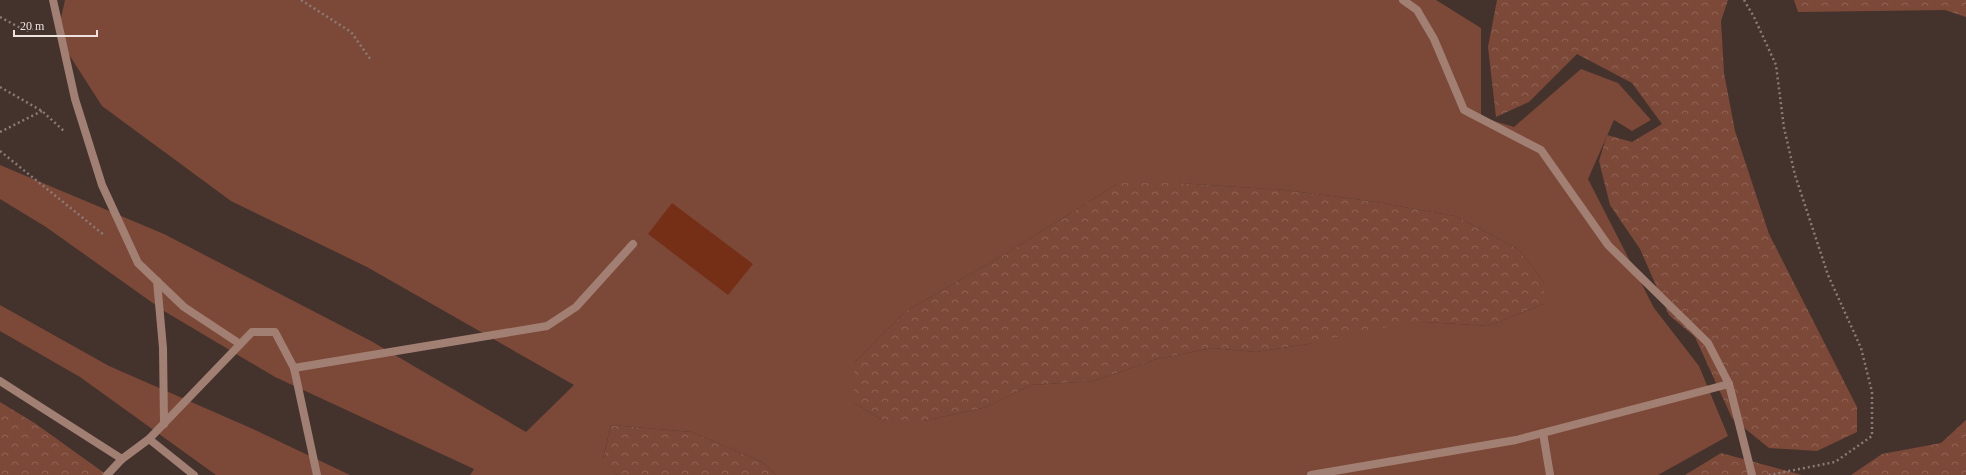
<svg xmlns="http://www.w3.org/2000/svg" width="1966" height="475" font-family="Georgia,serif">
<defs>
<pattern id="forest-crowns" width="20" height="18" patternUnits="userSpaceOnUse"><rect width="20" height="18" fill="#7c4938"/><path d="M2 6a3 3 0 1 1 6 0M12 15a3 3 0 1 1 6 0" fill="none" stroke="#8f6354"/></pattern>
</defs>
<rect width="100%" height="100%" fill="#44322c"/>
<g fill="url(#forest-crowns)">
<polygon points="1497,0 1728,0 1721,21 1724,73 1735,131 1769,234 1857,407 1857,432 1817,451 1769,448 1732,418 1695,337 1669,315 1640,249 1610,205 1599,161 1607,135 1632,142 1662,124 1632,83 1577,54 1529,102 1496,117 1488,47"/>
<polygon points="1794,0 1966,0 1966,17 1945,10 1798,12"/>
<polygon points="1119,183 1179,183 1285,190 1370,201 1455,216 1518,249 1544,282 1544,304 1488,326 1426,322 1308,344 1256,352 1212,348 1157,359 1094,381 1031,385 987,407 924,421 884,421 854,403 854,363 906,311 1002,256"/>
<polygon points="0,402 36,424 107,475 0,475"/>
<polygon points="1966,420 1966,475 1851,475 1882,454 1941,443"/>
<polygon points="611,425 692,432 762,462 776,475 617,475 603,459"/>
<polygon points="1721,453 1802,475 1685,475"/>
</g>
<g fill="#7c4938" fill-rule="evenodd">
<path d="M65,0H1436L1481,28V117L1514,127L1581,69L1618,83L1651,120L1632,131L1614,120L1588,179L1654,308L1699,366L1728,436L1658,475H776L762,462L692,432L611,425L603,458L617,475H470L474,469L275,377L164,311L46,227L0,199V165L164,234L371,341L526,432L574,385L367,267L231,201L102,106L57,36ZM1119,183H1179L1285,190L1370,201L1455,216L1518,249L1544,282V304L1488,326L1426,322L1367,330L1308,344L1256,352L1212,348L1157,359L1094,381L1031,385L987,407L924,421H884L854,403V363L906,311L1002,256Z"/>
<polygon points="0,305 109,366 253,429 350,475 216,475 80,377 0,331"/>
</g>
<polygon fill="#742f16" points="672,203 753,264 728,295 648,234"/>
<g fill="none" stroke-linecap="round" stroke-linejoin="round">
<g stroke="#8a7b76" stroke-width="2.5" stroke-dasharray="2 3" stroke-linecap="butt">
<polyline points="301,0 351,32 371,60"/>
<polyline points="1744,0 1754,17 1776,65 1784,128 1795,175 1828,275 1861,348 1872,392 1872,436 1835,462 1769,475"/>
<polyline points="0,17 26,31 41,26"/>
<polyline points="0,87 42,111 65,132"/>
<polyline points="0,132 42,111"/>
<polyline points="0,151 104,235"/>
</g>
<g stroke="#a27f73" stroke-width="8">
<polyline points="53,0 75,99 102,185 138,263 184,307 240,344"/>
<polyline points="157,281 163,348 164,424"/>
<polyline points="294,368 547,326 576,307 633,244"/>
<polyline points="107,475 122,459"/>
</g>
<g stroke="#a27f73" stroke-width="8">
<polyline points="1403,0 1417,10 1434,39 1464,110 1541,150 1608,245 1708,343 1729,384 1752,475"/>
<polyline points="0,381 122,459 149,439 252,332 275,332 294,368 317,475"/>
<polyline points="1543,433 1550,475"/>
<polyline points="149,439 194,475"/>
<polyline points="1311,475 1516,440 1729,384"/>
</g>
</g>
<path d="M14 30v6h83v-6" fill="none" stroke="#ede2de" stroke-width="2"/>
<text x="20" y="30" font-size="12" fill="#ede2de" stroke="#44322c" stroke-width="3" paint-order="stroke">20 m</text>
</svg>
